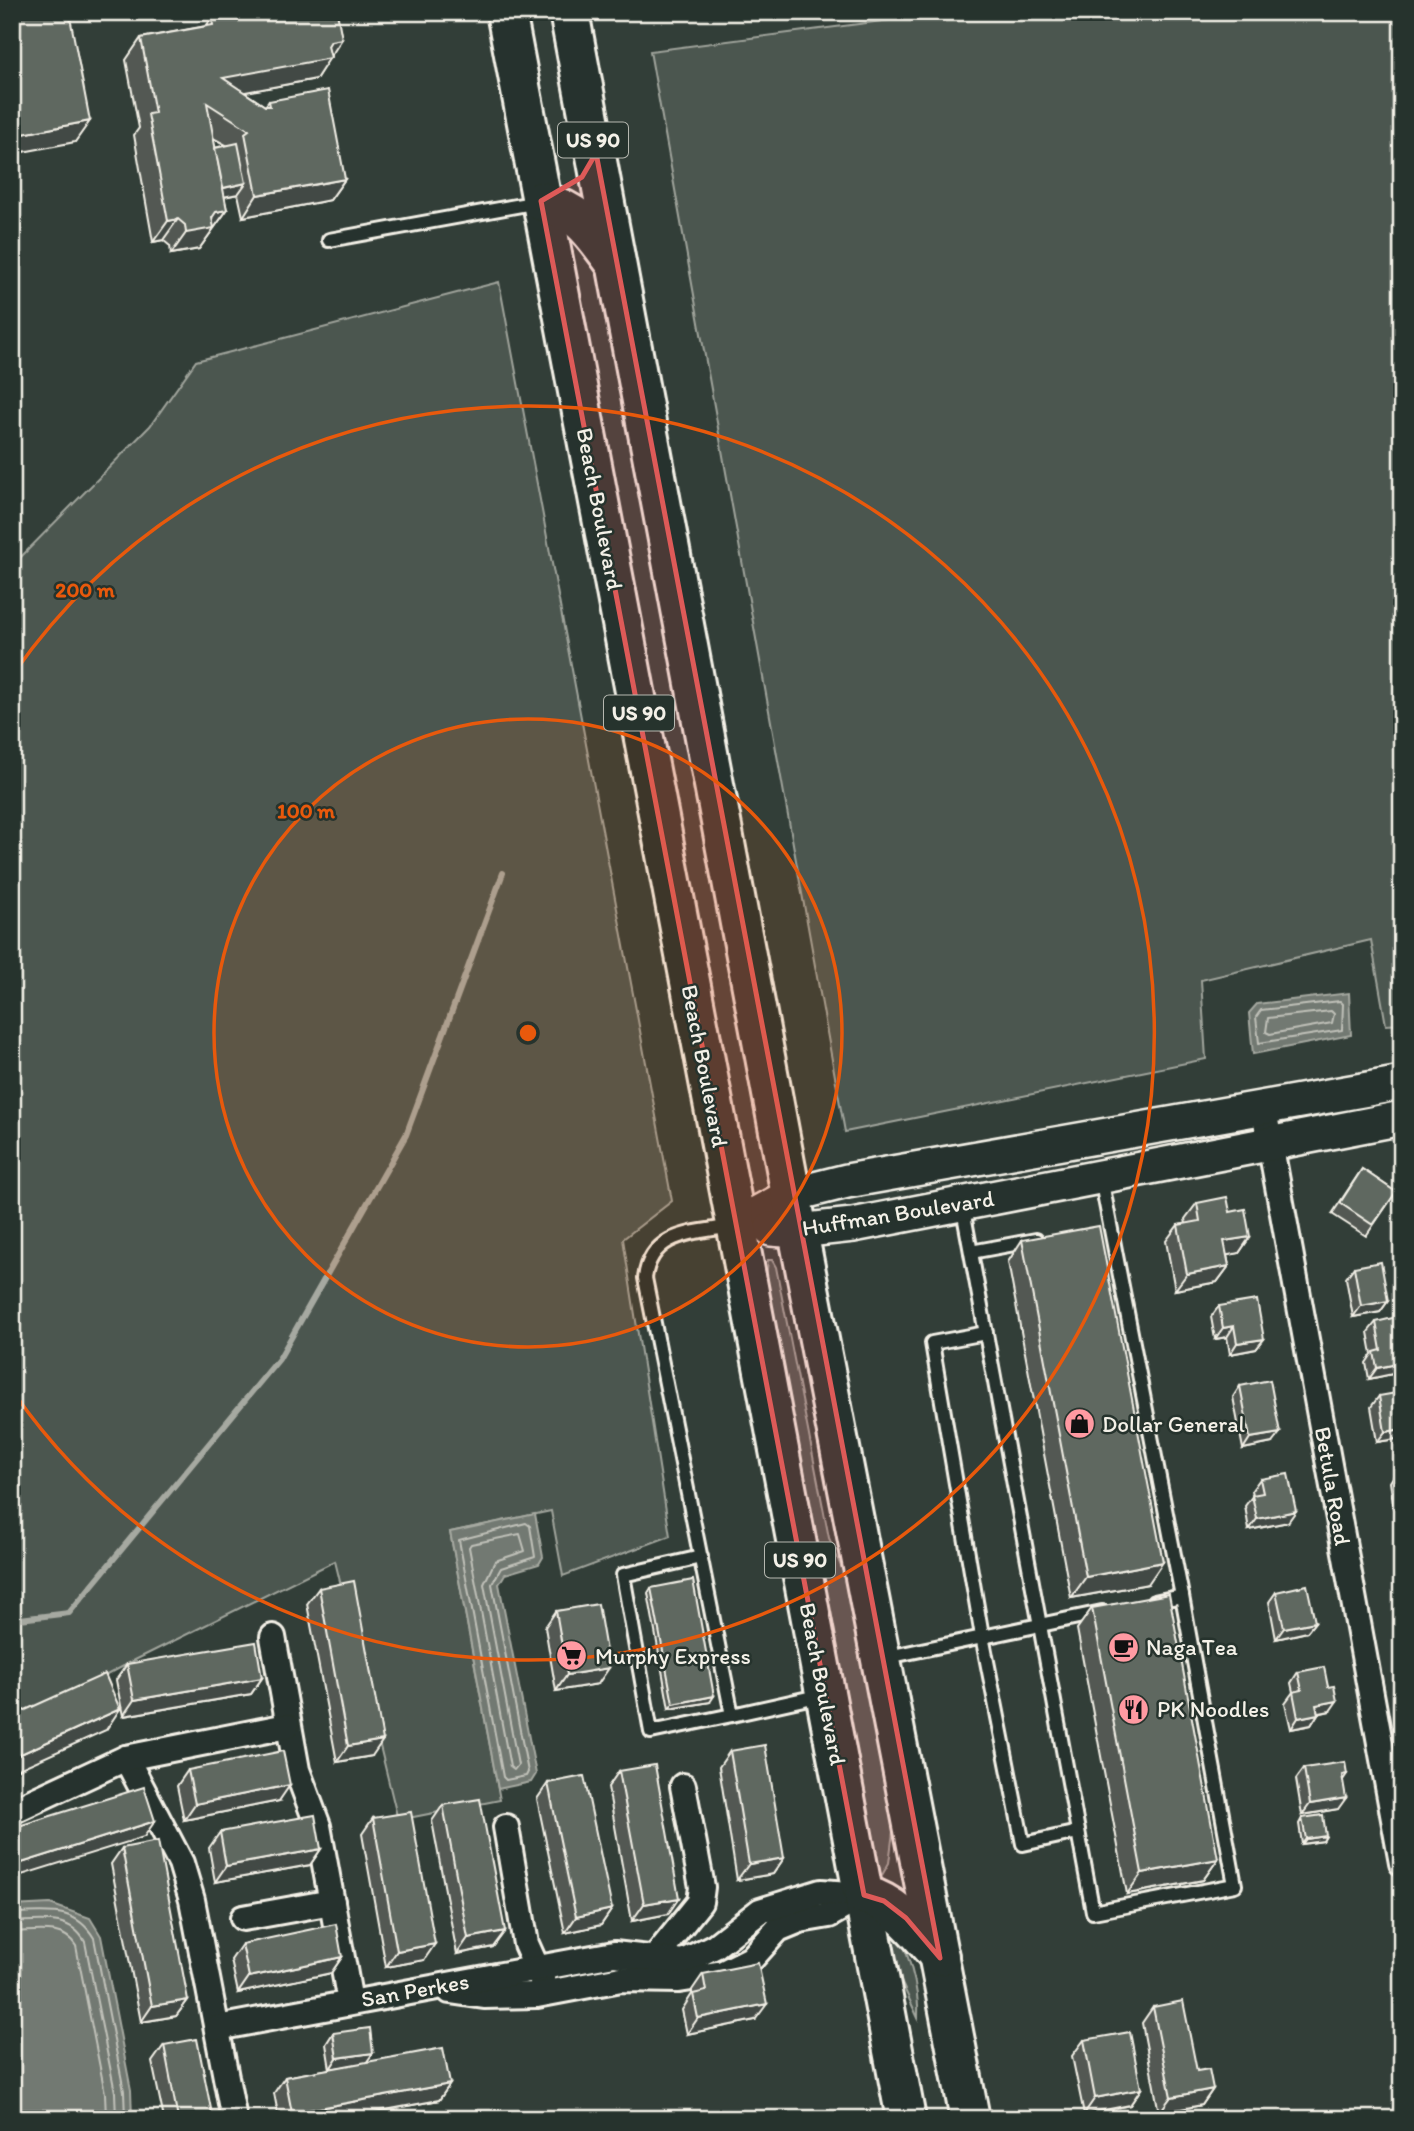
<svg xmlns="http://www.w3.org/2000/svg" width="1414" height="2131" font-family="Itim,sans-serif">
<rect width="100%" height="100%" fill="#323e38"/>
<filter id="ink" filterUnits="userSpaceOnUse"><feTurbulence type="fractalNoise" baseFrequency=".0143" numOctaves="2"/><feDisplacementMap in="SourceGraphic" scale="14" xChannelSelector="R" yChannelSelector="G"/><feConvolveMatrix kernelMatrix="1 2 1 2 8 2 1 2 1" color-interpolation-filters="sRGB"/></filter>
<g filter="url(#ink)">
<g fill="#4c564f" stroke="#a0a49c" stroke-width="2">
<polygon points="952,12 1402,12 1402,1024 1386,1025 1371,940 1201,980 1206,1059 845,1132 650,51"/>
<polygon points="499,282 672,1201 623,1239 670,1536 563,1576 551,1511 450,1532 500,1800 398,1820 335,1561 135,1660 12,1725 12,566 150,426 196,361"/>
<polygon points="768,1260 772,1260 776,1267 829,1538 848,1583 894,1824 889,1863 881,1877 766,1279"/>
<path d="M888,1922C907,1939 920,1992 918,2018L898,1975Z"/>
</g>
<g fill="#727972" stroke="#a6a9a1" stroke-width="2">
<polygon points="1349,993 1351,1035 1253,1054 1249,1013 1257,1004"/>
<polygon points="535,1514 543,1557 539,1564 505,1574 499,1584 536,1774 531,1782 498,1789 450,1532"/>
<polygon points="50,1904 90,1918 101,1936 131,2090 132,2119 12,2119 12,1906"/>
</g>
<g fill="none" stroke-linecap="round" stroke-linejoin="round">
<g stroke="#c0c1b9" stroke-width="2">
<polygon points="1340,1001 1343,1004 1342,1030 1259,1043 1256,1017 1261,1010"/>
<polygon points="1331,1011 1334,1014 1332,1023 1270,1034 1266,1032 1268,1018"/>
<polygon points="526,1523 530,1526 535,1557 501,1568 492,1584 528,1772 526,1776 506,1780 503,1777 459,1540"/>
<polygon points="520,1534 525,1551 495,1561 484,1584 518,1765 514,1770 510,1767 469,1547 471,1544"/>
<path d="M12,1913C46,1913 74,1905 94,1938L124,2091L125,2119"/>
<path d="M12,1922C39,1921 70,1914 85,1942L115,2092L116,2119"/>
<path d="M12,1932C33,1932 63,1924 76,1946L105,2093L106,2119"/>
</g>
<polyline stroke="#a6a9a1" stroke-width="6" points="12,1620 69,1613 279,1359 406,1135 503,873"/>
<defs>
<g id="lane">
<polyline points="329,240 538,202"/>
<polyline points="1101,1178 1182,1596 1154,1602"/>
<polyline points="962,1204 1093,1912 1235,1885 1182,1596"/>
<path d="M732,1226C695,1233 651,1231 645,1278L732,1715L822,1695"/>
<polyline points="971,1252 1036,1240"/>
<polyline points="986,1333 932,1343 982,1636 1023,1844 1078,1832"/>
<polyline points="701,1557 623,1575 651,1732 732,1715"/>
<polyline points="883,1658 1102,1612"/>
</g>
<g id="street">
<polyline points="1264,1110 1402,1863"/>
<polyline points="273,1637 297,1770 318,1826 350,2002"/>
<polyline points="126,1758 181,1863 192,1900 234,2119"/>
<polyline points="12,1811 126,1758 287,1726"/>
<polyline points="506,1827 526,1944 543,1982"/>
<polyline points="243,1918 332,1902"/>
<polyline points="652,1971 654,1959 700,1902 702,1887 683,1786"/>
<polyline points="450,1991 484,1996 537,1995 621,1979 679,1980 723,1973 751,1959 778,1929 800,1920 829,1915 864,1895"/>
<polyline points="217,2028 614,1954 683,1962 715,1946 760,1911 821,1892 864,1895"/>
</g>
<g id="secondary">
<polyline points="736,1225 791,1195 847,1181 1402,1083"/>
<polyline points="771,1229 798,1231 853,1225 1402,1118"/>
</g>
<g id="highway">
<polyline points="506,12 906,2119"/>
<polyline points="569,12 791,1195 970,2119"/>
<path d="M541,201C581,213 589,228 613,260"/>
<path d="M864,1895C898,1904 916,1930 939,1956"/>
</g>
</defs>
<use href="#lane" stroke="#f4f1e8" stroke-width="18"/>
<use href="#street" stroke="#f4f1e8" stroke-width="30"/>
<use href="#secondary" stroke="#f4f1e8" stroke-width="38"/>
<use href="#highway" stroke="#f4f1e8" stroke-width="44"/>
<use href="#lane" stroke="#26332d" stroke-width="12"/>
<use href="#street" stroke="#26332d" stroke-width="24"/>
<use href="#secondary" stroke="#26332d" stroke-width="33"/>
<use href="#highway" stroke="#26332d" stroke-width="38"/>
</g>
<g fill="#525953" stroke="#f4f1e8" stroke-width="2" fill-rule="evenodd">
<path d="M212,18L330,56L316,79L244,92L265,106L269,101L345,179L330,200L243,217L238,194L224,197L227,210L199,249L171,254L170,246L163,240L153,242L134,135L139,128L126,60L141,38L206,26ZM213,138L226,145L215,148Z"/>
<polygon points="1362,1169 1396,1192 1366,1236 1332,1214"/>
<polygon points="1197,1203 1230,1212 1250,1237 1239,1253 1227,1255 1229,1266 1217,1282 1175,1290 1166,1241 1178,1225 1186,1224 1185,1219"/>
<polygon points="1022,1240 1148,1584 1071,1598 1008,1262"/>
<polygon points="1354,1267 1388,1301 1380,1312 1353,1317 1346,1278"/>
<polygon points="1219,1306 1264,1339 1256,1349 1230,1354 1227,1337 1215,1339 1211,1317"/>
<polygon points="1402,1321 1402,1372 1369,1379 1366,1363 1372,1354 1368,1332 1376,1322"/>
<polygon points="1240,1386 1272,1443 1243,1449 1233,1397"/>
<polygon points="1379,1396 1402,1438 1377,1442 1371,1407"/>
<polygon points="1397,1471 1402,1471 1402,1528 1397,1529 1390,1482"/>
<polygon points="1260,1479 1288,1522 1249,1530 1245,1506 1253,1495 1252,1490"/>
<polygon points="319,1588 372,1756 337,1762 307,1604"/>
<polygon points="651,1588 710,1702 669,1709 648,1593"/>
<polygon points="1276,1592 1315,1622 1307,1632 1276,1639 1269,1602"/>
<polygon points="1092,1608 1218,1859 1203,1880 1127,1894 1077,1629"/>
<polygon points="556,1611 598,1684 556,1691 545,1627"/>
<polygon points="127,1664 262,1678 251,1694 123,1716 116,1680"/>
<polygon points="1298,1672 1330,1711 1318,1714 1311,1725 1291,1729 1285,1703 1293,1692 1291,1683"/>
<polygon points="730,1751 784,1858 773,1874 737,1880 719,1767"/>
<polygon points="1304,1768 1347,1774 1343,1780 1338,1809 1302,1815 1296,1779"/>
<polygon points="188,1770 279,1801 184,1820 177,1786"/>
<polygon points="619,1771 668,1914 632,1921 608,1787"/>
<polygon points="548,1783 612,1909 601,1925 565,1933 537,1799"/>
<polygon points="443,1805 505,1931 493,1947 457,1954 432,1821"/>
<polygon points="373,1818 424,1960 386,1967 362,1834"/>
<polygon points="1302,1818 1326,1836 1323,1841 1302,1844 1299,1824"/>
<polygon points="220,1832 321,1849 310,1865 215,1882 209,1848"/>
<polygon points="122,1848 188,2000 176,2016 141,2022 111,1864"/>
<polygon points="242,1944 342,1957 331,1973 238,1993 231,1960"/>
<polygon points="703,1974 755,2020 687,2034 682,2010 692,1994 692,1990"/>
<polygon points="1153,2007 1197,2071 1213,2089 1202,2105 1159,2113 1142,2023"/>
<polygon points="333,2033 367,2062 450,2084 439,2100 337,2119 279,2119 274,2093 285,2077 330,2069 326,2044"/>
<polygon points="1084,2040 1141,2089 1130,2105 1084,2114 1072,2056"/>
<polygon points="164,2045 213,2119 164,2119 152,2062"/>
</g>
<g fill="#424944" stroke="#f4f1e8" stroke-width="2">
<polygon points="342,39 316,79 208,99 223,78 331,41"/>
<polygon points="90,121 75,142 12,154 12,136"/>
<polygon points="345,179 330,200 243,217 257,195"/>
<polygon points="246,183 238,194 208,200 215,190"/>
<polygon points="227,210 199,249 171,254 186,233 216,212"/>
<polygon points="178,219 163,240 153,242 168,221"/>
<polygon points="1250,1237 1239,1253 1213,1258 1224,1241"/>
<polygon points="1229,1266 1217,1282 1175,1290 1187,1274"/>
<polygon points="1388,1301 1380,1312 1353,1317 1361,1306"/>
<polygon points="1234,1326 1227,1337 1215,1339 1223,1328"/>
<polygon points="1264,1339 1256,1349 1230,1354 1237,1343"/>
<polygon points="1402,1363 1402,1372 1369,1379 1377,1368"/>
<polygon points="1402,1429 1402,1438 1377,1442 1385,1432"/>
<polygon points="1280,1433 1272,1443 1243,1449 1250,1438"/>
<polygon points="1296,1511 1288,1522 1249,1530 1257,1519"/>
<polygon points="1163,1562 1148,1584 1071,1598 1086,1577"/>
<polygon points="1315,1622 1307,1632 1276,1639 1284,1628"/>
<polygon points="609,1668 598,1684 556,1691 567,1675"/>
<polygon points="262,1678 251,1694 123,1716 134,1700"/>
<polygon points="714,1696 710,1702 669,1709 673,1704"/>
<polygon points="1337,1701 1330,1711 1309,1715 1316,1705"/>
<polygon points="120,1709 106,1730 12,1772 12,1758"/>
<polygon points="1318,1714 1311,1725 1291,1729 1298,1718"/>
<polygon points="383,1740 372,1756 337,1762 348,1746"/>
<polygon points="290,1785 279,1801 184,1820 195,1804"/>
<polygon points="1346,1798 1338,1809 1302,1815 1310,1804"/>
<polygon points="155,1821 144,1837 12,1878 12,1866"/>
<polygon points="1326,1836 1323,1841 1302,1844 1306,1839"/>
<polygon points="321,1849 310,1865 215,1882 226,1866"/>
<polygon points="784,1858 773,1874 737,1880 749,1864"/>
<polygon points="1218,1859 1203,1880 1127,1894 1142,1873"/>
<polygon points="679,1898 668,1914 632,1921 644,1904"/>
<polygon points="612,1909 601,1925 565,1933 576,1917"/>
<polygon points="505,1931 493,1947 457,1954 468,1938"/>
<polygon points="435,1944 424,1960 386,1967 397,1951"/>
<polygon points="342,1957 331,1973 238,1993 249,1977"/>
<polygon points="188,2000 176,2016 141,2022 152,2006"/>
<polygon points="767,2004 755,2020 687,2034 698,2018"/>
<polygon points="373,2053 366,2063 330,2069 337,2058"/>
<polygon points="450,2084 439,2100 337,2119 288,2119 292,2113"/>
<polygon points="1141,2089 1130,2105 1084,2114 1095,2098"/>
<polygon points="1213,2089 1202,2105 1159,2113 1171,2097"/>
</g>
<g fill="#5f6861" stroke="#f4f1e8" stroke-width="2">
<polygon points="12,12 69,12 90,121 12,136"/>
<polygon points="243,12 324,12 326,13 337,12 342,39 331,41 328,46 331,58 223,78 265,106 270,106 269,101 328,90 345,179 257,195 245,133 249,130 207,103 227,210 216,212 212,218 214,228 186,233 185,225 178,219 168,221 148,114 155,113 141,38 213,25 212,18"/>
<polygon points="238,143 246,183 223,188 215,148"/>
<polygon points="12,393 16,412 12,412"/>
<polygon points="12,523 16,527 12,531"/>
<polygon points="1362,1169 1396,1192 1373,1225 1340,1203"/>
<polygon points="1227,1197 1230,1212 1245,1209 1250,1237 1224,1241 1229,1266 1187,1274 1178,1225 1200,1221 1197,1203"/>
<polygon points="1099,1226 1163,1562 1086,1577 1022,1240"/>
<polygon points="1381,1262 1388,1301 1361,1306 1354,1267"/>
<polygon points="1257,1300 1264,1339 1237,1343 1234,1326 1223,1328 1219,1306"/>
<polygon points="1401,1316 1402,1363 1377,1368 1374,1352 1381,1350 1376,1322"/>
<polygon points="1270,1380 1280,1433 1250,1438 1240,1386"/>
<polygon points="1402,1392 1402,1429 1385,1432 1379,1396"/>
<polygon points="1397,1471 1402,1471 1402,1500"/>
<polygon points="1288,1474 1296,1511 1257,1519 1252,1495 1263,1493 1260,1479"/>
<polygon points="693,1580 714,1696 673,1704 651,1588"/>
<polygon points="354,1581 383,1740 348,1746 319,1588"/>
<polygon points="1307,1585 1315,1622 1284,1628 1276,1592"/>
<polygon points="1169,1594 1218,1859 1142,1873 1092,1608"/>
<polygon points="598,1604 609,1668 567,1675 556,1611"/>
<polygon points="256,1642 262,1678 134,1700 127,1664"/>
<polygon points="1324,1667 1328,1687 1334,1686 1337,1701 1316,1705 1318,1714 1298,1718 1293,1692 1302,1690 1298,1672"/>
<polygon points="105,1674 120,1709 12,1758 12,1716"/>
<polygon points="765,1745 784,1858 749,1864 730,1751"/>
<polygon points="283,1751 290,1785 195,1804 188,1770"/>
<polygon points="1345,1762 1347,1774 1342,1775 1346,1798 1310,1804 1304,1768"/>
<polygon points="655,1765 679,1898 644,1904 619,1771"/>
<polygon points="584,1776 612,1909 576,1917 548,1783"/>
<polygon points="144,1787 155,1821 12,1866 12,1828"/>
<polygon points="480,1799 505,1931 468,1938 443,1805"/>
<polygon points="411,1812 435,1944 397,1951 373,1818"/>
<polygon points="315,1815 321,1849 226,1866 220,1832"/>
<polygon points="1323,1815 1326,1836 1306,1839 1302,1818"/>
<polygon points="158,1841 188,2000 152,2006 122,1848"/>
<polygon points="336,1924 342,1957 249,1977 242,1944"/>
<polygon points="758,1963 767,2004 698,2018 693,1994 706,1991 703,1974"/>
<polygon points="1183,2001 1197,2071 1209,2069 1213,2089 1171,2097 1153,2007"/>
<polygon points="370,2028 373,2053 337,2058 333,2033"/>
<polygon points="1130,2032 1141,2089 1095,2098 1084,2040"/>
<polygon points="197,2039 213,2119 178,2119 164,2045"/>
<polygon points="443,2048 450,2084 292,2113 285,2077"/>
</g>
</g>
<path fill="#de5a58" fill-opacity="0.2" stroke="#de5a58" stroke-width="5" stroke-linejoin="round" d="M596,153L940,1958L906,1918L884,1901L864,1895L541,201L582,177Z"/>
<circle cx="528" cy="1033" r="314" fill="#e8590c" fill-opacity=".12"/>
<g fill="none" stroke="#e8590c" stroke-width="3.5">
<circle cx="528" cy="1033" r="314"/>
<path d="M14 673A627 627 0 1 1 14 1393"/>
</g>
<defs>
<symbol id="shop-disc" viewBox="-11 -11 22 22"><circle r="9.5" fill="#ff9aa2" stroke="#26332d"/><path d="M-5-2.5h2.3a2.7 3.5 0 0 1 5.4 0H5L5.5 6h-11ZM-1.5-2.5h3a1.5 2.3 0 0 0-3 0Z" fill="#111"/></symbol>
<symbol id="cafe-disc" viewBox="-11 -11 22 22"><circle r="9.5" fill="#ff9aa2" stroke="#26332d"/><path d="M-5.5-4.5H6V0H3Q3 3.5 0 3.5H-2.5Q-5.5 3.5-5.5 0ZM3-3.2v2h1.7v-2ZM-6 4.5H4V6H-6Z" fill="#111"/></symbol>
<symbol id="supermarket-disc" viewBox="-11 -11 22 22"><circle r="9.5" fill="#ff9aa2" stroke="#26332d"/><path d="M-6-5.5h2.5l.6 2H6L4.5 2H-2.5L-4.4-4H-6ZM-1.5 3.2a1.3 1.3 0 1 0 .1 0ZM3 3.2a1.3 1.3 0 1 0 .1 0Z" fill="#111"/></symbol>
<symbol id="restaurant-disc" viewBox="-11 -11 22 22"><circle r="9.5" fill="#ff9aa2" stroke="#26332d"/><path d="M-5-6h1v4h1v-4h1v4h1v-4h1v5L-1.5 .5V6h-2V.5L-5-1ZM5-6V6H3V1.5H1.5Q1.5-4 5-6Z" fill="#111"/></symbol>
</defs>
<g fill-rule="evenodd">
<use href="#shop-disc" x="1062" y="1406" width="35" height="35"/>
<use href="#cafe-disc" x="1106" y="1630" width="35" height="35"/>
<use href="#supermarket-disc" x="554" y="1638" width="35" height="35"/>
<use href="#restaurant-disc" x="1116" y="1692" width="35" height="35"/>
</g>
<g text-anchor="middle" stroke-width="5" stroke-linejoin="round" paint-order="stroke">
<g fill="#26332d" stroke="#b6b8b0" stroke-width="2">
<rect x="558" y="122.5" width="70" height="35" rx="5"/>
<rect x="604" y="695.5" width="70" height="35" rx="5"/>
<rect x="765" y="1542.5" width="70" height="35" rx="5"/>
</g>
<g font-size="21" font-weight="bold" fill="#f4f1e8">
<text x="593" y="147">US 90</text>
<text x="639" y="720">US 90</text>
<text x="800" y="1567">US 90</text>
</g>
<g font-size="23" fill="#f4f1e8" stroke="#26332d">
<text transform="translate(600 509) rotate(79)" y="8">Beach Boulevard</text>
<text transform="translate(705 1066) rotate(79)" y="8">Beach Boulevard</text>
<text transform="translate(898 1213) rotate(-9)" y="8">Huffman Boulevard</text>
<text transform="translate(1333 1486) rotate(80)" y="8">Betula Road</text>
<text transform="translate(823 1684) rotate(79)" y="8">Beach Boulevard</text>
<text transform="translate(415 1990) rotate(-10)" y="8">San Perkes</text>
</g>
<g font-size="23" fill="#f4f1e8" stroke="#26332d" text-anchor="start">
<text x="1102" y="1432">Dollar General</text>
<text x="1146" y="1655">Naga Tea</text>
<text x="595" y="1664">Murphy Express</text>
<text x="1157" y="1717">PK Noodles</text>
</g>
</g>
<circle cx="528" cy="1033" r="10" fill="#e8590c" stroke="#26332d" stroke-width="3.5"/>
<g font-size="21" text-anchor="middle" font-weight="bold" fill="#e8590c" stroke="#26332d" stroke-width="5" stroke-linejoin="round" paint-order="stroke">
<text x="85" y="597">200 m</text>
<text x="306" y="818">100 m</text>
</g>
<rect width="1414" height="2131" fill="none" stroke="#26332d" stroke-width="42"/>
<rect x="21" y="21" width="1372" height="2089" fill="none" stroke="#f4f1e8" stroke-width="2.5" filter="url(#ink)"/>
</svg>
